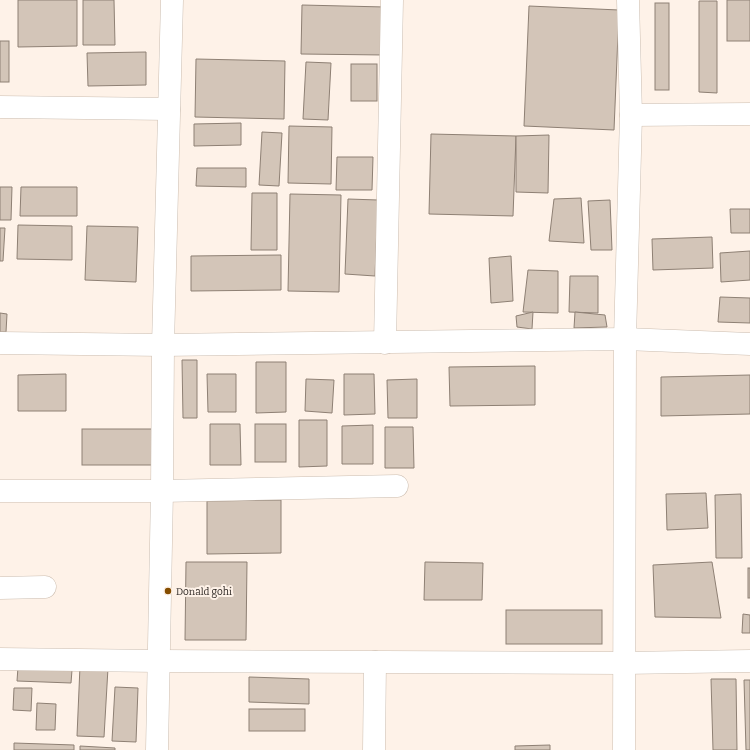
<svg xmlns="http://www.w3.org/2000/svg" width="750" height="750" font-family="Bitter,serif">
<rect width="100%" height="100%" fill="#fef2e8"/>
<g fill="#d3c5b8" stroke="#8e8074">
<polygon points="18,0 77,0 77,46 18,47"/>
<polygon points="83,0 114,0 115,45 83,45"/>
<rect x="727" y="0" width="23" height="41"/>
<polygon points="699,1 717,1 717,93 699,92"/>
<rect x="655" y="3" width="14" height="87"/>
<polygon points="302,5 385,7 384,55 301,54"/>
<polygon points="529,6 619,10 614,130 524,126"/>
<rect x="0" y="41" width="9" height="41"/>
<polygon points="146,52 146,85 88,86 87,53"/>
<polygon points="196,59 285,61 284,119 195,117"/>
<polygon points="306,62 331,63 328,120 303,119"/>
<rect x="351" y="64" width="26" height="37"/>
<polygon points="241,123 241,145 194,146 194,124"/>
<polygon points="289,126 332,127 331,184 288,183"/>
<polygon points="262,132 282,133 279,186 259,185"/>
<polygon points="431,134 516,136 513,216 429,214"/>
<polygon points="549,135 548,193 516,192 516,136"/>
<polygon points="337,157 373,157 372,190 336,190"/>
<polygon points="197,168 246,168 246,187 196,186"/>
<polygon points="0,187 12,187 11,220 0,220"/>
<polygon points="21,187 77,187 77,216 20,216"/>
<polygon points="252,193 277,193 277,250 251,250"/>
<polygon points="290,194 341,195 339,292 288,291"/>
<polygon points="581,198 584,243 549,241 554,199"/>
<polygon points="348,199 378,200 375,276 345,274"/>
<polygon points="610,200 612,250 591,250 588,201"/>
<polygon points="730,209 750,209 750,233 731,233"/>
<polygon points="18,225 72,226 72,260 17,259"/>
<polygon points="87,226 138,227 136,282 85,280"/>
<polygon points="0,228 5,228 3,261 0,261"/>
<polygon points="712,237 713,268 653,270 652,239"/>
<polygon points="750,251 750,280 721,282 720,253"/>
<polygon points="281,255 281,290 191,291 191,256"/>
<polygon points="511,256 513,301 491,303 489,258"/>
<polygon points="528,270 558,271 558,313 523,312"/>
<polygon points="570,276 598,276 598,313 569,312"/>
<polygon points="720,297 750,298 750,323 718,322"/>
<polygon points="533,312 532,329 517,327 516,316"/>
<polygon points="575,312 605,315 607,327 574,328"/>
<polygon points="0,313 7,314 6,332 0,332"/>
<polygon points="182,360 197,360 197,418 183,418"/>
<polygon points="256,362 286,362 286,412 256,413"/>
<polygon points="535,366 535,405 450,406 449,367"/>
<polygon points="66,374 66,411 18,411 18,375"/>
<polygon points="207,374 236,374 236,412 208,412"/>
<polygon points="344,374 374,374 375,414 344,415"/>
<polygon points="750,375 750,414 661,416 661,377"/>
<polygon points="306,379 334,380 332,413 305,411"/>
<polygon points="417,379 417,418 388,418 387,380"/>
<polygon points="299,420 327,420 327,466 299,467"/>
<polygon points="210,424 240,424 241,465 210,465"/>
<rect x="255" y="424" width="31" height="38"/>
<polygon points="373,425 373,464 342,464 342,426"/>
<polygon points="385,427 413,427 414,468 385,468"/>
<rect x="82" y="429" width="70" height="36"/>
<polygon points="706,493 708,528 667,530 666,494"/>
<polygon points="741,494 742,558 716,558 715,495"/>
<polygon points="281,500 281,553 207,554 207,501"/>
<polygon points="186,562 247,562 246,640 185,640"/>
<polygon points="425,562 483,563 482,600 424,600"/>
<polygon points="712,562 721,618 655,617 653,565"/>
<rect x="748" y="568" width="2" height="30"/>
<rect x="506" y="610" width="96" height="34"/>
<polygon points="743,614 750,615 750,633 742,633"/>
<polygon points="80,666 108,668 104,737 77,736"/>
<polygon points="18,667 72,670 71,683 17,681"/>
<polygon points="249,677 309,679 309,704 249,702"/>
<polygon points="711,679 736,679 737,750 713,750"/>
<polygon points="744,680 750,680 750,750 746,750"/>
<polygon points="115,687 138,688 136,742 112,741"/>
<polygon points="14,688 32,688 31,711 13,710"/>
<polygon points="37,703 56,704 55,730 36,730"/>
<rect x="249" y="709" width="56" height="22"/>
<polygon points="14,743 74,745 74,750 14,750"/>
<polygon points="550,745 550,750 515,750 515,746"/>
<polygon points="80,746 115,748 115,750 80,750"/>
</g>
<g fill="none" stroke-linecap="round" stroke-linejoin="round">
<defs>
<g id="street">
<polyline points="0,107 169,109"/>
<polyline points="631,115 750,114"/>
<polyline points="0,343 163,345 625,339 750,344"/>
<polyline points="385,343 392,0"/>
<polyline points="0,491 162,491 397,486"/>
<polyline points="0,588 45,587"/>
<polyline points="0,659 158,661 624,663 750,661"/>
<polyline points="157,750 162,491 163,345 172,0"/>
<polyline points="374,750 375,662"/>
<polyline points="624,750 625,339 631,115 628,0"/>
</g>
</defs>
<use href="#street" stroke="#ccbeb1" stroke-width="23"/>
<use href="#street" stroke="#fff" stroke-width="22"/>
</g>
<circle fill="#854d00" stroke="#fef2e8" stroke-width="1.5" cx="168" cy="591" r="4"/>
<g text-anchor="middle" stroke-width="4" stroke-linejoin="round" paint-order="stroke">
<g font-size="10" fill="#2b2521" stroke="#fef2e8" text-anchor="start">
<text x="176" y="595">Donald gohi</text>
</g>
</g>
</svg>
